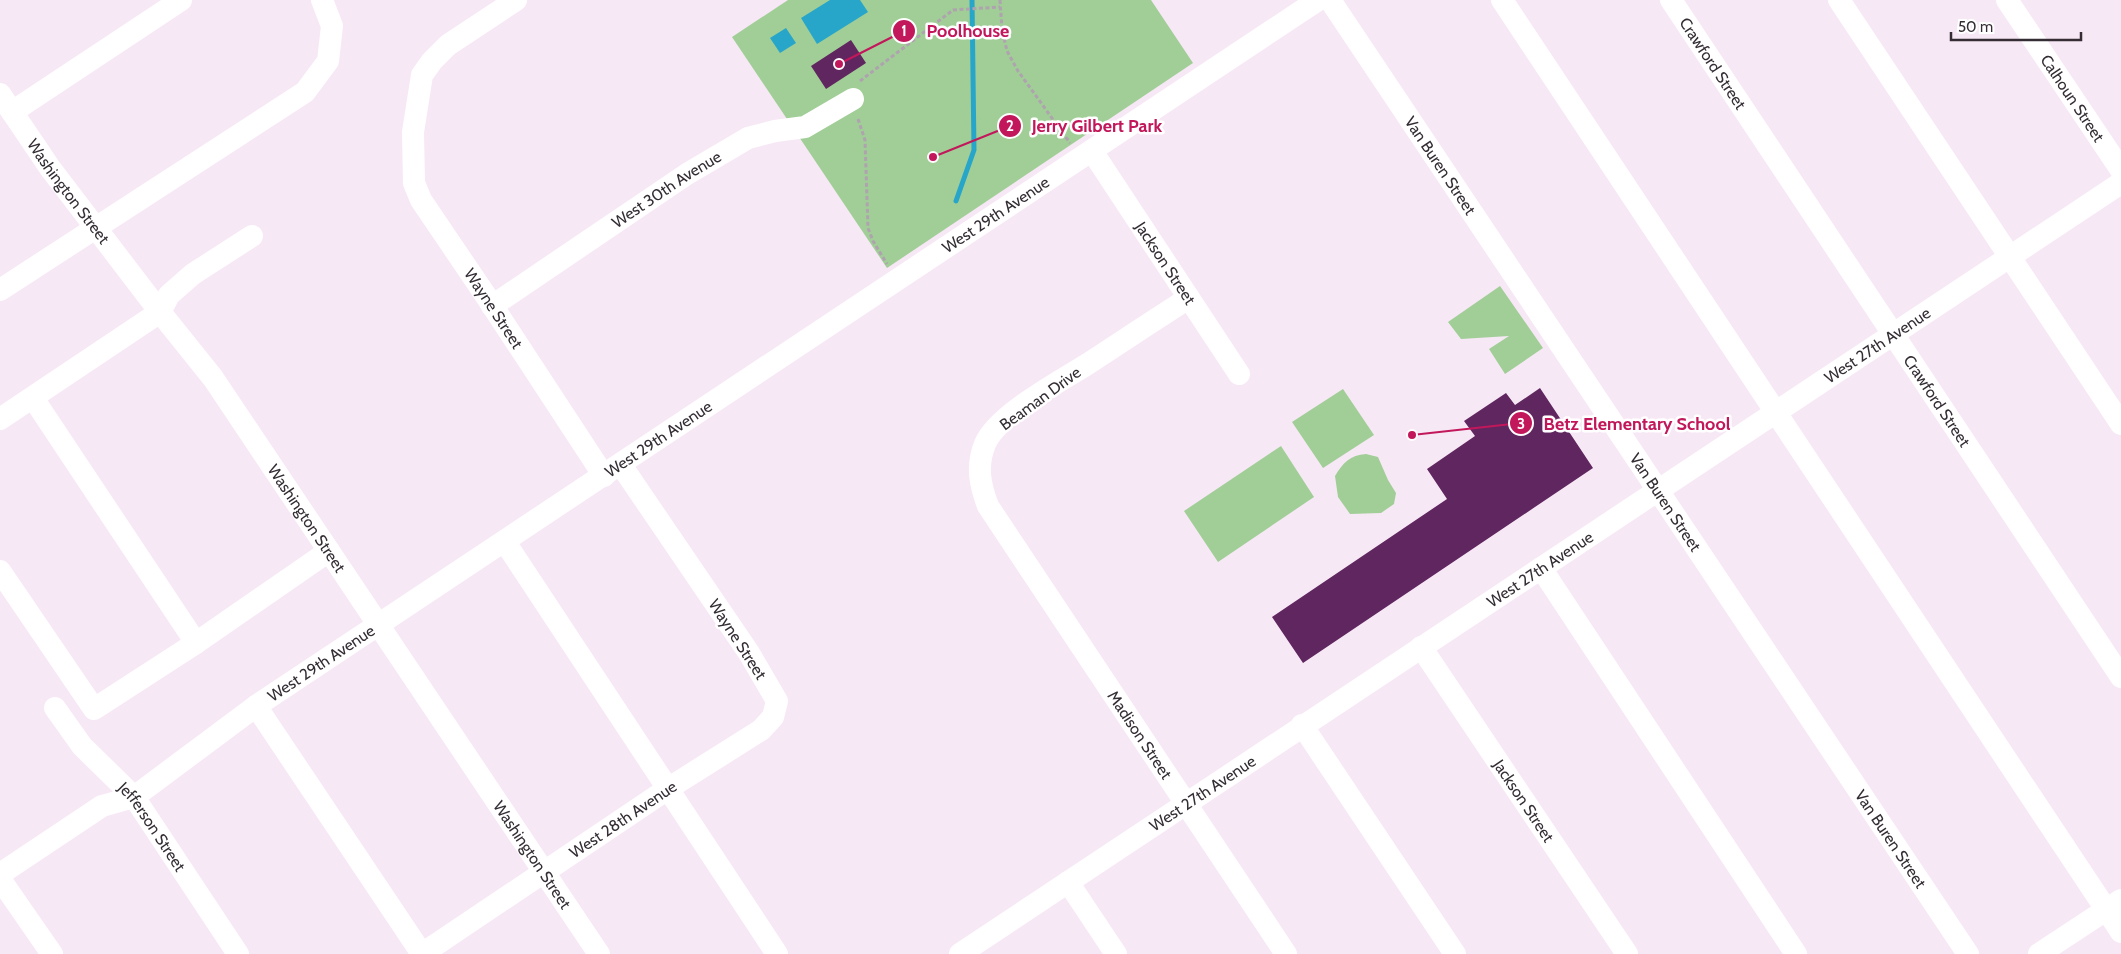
<svg xmlns="http://www.w3.org/2000/svg" width="2121" height="954" font-family="Cabin,sans-serif">
<rect width="100%" height="100%" fill="#f7e8f6"/>
<g fill="#a1ce97">
<polygon points="788,0 1151,0 1193,63 887,268 732,37"/>
<polygon points="1500,286 1543,348 1505,374 1489,349 1509,336 1461,339 1448,322"/>
<polygon points="1343,389 1374,435 1323,468 1292,422"/>
<polygon points="1281,446 1314,497 1218,562 1184,511"/>
<path d="M1366,454L1378,457L1388,480L1396,493L1394,504L1381,513L1350,514L1338,497L1335,476C1343,463 1350,455 1366,454Z"/>
</g>
<g fill="#28a6c9">
<polygon points="830,0 860,0 868,12 817,44 801,18"/>
<polygon points="786,28 796,43 780,53 770,38"/>
</g>
<g fill="none" stroke-linecap="round" stroke-linejoin="round">
<polyline stroke="#28a6c9" stroke-width="5" points="956,201 974,150 972,0"/>
</g>
<g fill="#60265f">
<polygon points="851,40 866,63 826,89 811,66"/>
<polygon points="1540,388 1593,468 1303,663 1272,617 1447,499 1427,469 1475,436 1464,421 1506,393 1515,405"/>
</g>
<g fill="none" stroke-linecap="round" stroke-linejoin="round">
<g stroke="#aea3ae" stroke-width="3" stroke-dasharray="4 2.5" stroke-linecap="butt">
<polyline points="1000,0 1002,29 1007,51 1018,71 1070,143"/>
<polyline points="860,81 953,10 1000,7"/>
<polyline points="858,119 865,140 868,228 873,241 887,264"/>
</g>
<g stroke="#fff" stroke-width="22">
<path id="s1" d="M516,0L448,45L432,61L422,75L413,132L414,183L421,200L486,296L604,476"/>
<path id="s2" d="M1330,0L1968,954"/>
<polyline points="1502,0 2121,932"/>
<path id="s3" d="M1671,0L2121,677"/>
<polyline points="1839,0 2121,424"/>
<path id="s4" d="M2007,0L2121,170"/>
<path id="s5" d="M0,94L50,168L160,312L213,378L599,954"/>
<polyline points="12,112 181,0"/>
<path id="s6" d="M1092,151L1239,374"/>
<polyline points="0,290 305,92 328,61 332,26 322,0"/>
<path id="s7" d="M1189,298C1154,320 1120,343 1086,365C1059,382 997,415 985,444C976,466 980,485 988,506L1286,954"/>
<path id="s8" d="M492,306L687,174L748,138L775,131L805,127L853,99"/>
<polyline points="33,398 196,643"/>
<polyline points="0,419 160,312 169,295 193,274 252,236"/>
<polyline points="505,542 777,954"/>
<polyline points="1541,568 1796,954"/>
<polyline points="0,571 94,709 196,643 329,551"/>
<path id="s9" d="M1421,647L1627,954"/>
<polyline points="256,706 422,954"/>
<path id="s10" d="M55,708L82,746L134,797L238,954"/>
<polyline points="1302,725 1455,954"/>
<path id="s11" d="M0,874L102,806L134,797L256,706L1318,0"/>
<polyline points="0,879 52,954"/>
<polyline points="1068,882 1116,954"/>
<path id="s12" d="M422,954L669,788L761,730L773,717L777,701L749,653L621,465"/>
<path id="s13" d="M960,954L2121,183"/>
<polyline points="2039,954 2121,900"/>
</g>
</g>
<g text-anchor="middle" stroke-width="5" stroke-linejoin="round" paint-order="stroke">
<g font-size="16" fill="#342e34" stroke="#fff">
<text dy="6" stroke="none"><textPath href="#s3" startOffset="76">Crawford Street</textPath></text>
<text dy="6" stroke="none"><textPath href="#s4" startOffset="118">Calhoun Street</textPath></text>
<text dy="6" stroke="none"><textPath href="#s2" startOffset="199">Van Buren Street</textPath></text>
<text dy="6" stroke="none"><textPath href="#s8" startOffset="210">West 30th Avenue</textPath></text>
<text dy="6" stroke="none"><textPath href="#s5" startOffset="119">Washington Street</textPath></text>
<text dy="6" stroke="none"><textPath href="#s11" startOffset="1196">West 29th Avenue</textPath></text>
<text dy="6" stroke="none"><textPath href="#s6" startOffset="134">Jackson Street</textPath></text>
<text dy="6" stroke="none"><textPath href="#s1" startOffset="379">Wayne Street</textPath></text>
<text dy="6" stroke="none"><textPath href="#s13" startOffset="1101">West 27th Avenue</textPath></text>
<text transform="translate(1040 398) rotate(-36)" y="6">Beaman Drive</text>
<text dy="6" stroke="none"><textPath href="#s3" startOffset="481">Crawford Street</textPath></text>
<text dy="6" stroke="none"><textPath href="#s11" startOffset="791">West 29th Avenue</textPath></text>
<text dy="6" stroke="none"><textPath href="#s2" startOffset="604">Van Buren Street</textPath></text>
<text dy="6" stroke="none"><textPath href="#s5" startOffset="524">Washington Street</textPath></text>
<text dy="6" stroke="none"><textPath href="#s13" startOffset="696">West 27th Avenue</textPath></text>
<text transform="translate(738 639) rotate(57)" y="6">Wayne Street</text>
<text dy="6" stroke="none"><textPath href="#s11" startOffset="386">West 29th Avenue</textPath></text>
<text dy="6" stroke="none"><textPath href="#s7" startOffset="591">Madison Street</textPath></text>
<text dy="6" stroke="none"><textPath href="#s13" startOffset="291">West 27th Avenue</textPath></text>
<text dy="6" stroke="none"><textPath href="#s9" startOffset="185">Jackson Street</textPath></text>
<text dy="6" stroke="none"><textPath href="#s12" startOffset="242">West 28th Avenue</textPath></text>
<text dy="6" stroke="none"><textPath href="#s10" startOffset="154">Jefferson Street</textPath></text>
<text dy="6" stroke="none"><textPath href="#s2" startOffset="1009">Van Buren Street</textPath></text>
<text dy="6" stroke="none"><textPath href="#s5" startOffset="929">Washington Street</textPath></text>
</g>
</g>
<path fill="none" stroke="#c2185b" stroke-width="2" d="M839 64L904 31M933 157L1010 126M1412 435L1521 423"/>
<g fill="#c2185b" stroke="#fff" stroke-width="2">
<circle cx="839" cy="64" r="5"/>
<circle cx="933" cy="157" r="5"/>
<circle cx="1412" cy="435" r="5"/>
<circle cx="904" cy="31" r="12"/>
<circle cx="1010" cy="126" r="12"/>
<circle cx="1521" cy="423" r="12"/>
</g>
<g font-size="15" text-anchor="middle" font-weight="bold" fill="#fff">
<text x="904" y="36">1</text>
<text x="1010" y="131">2</text>
<text x="1521" y="429">3</text>
</g>
<g font-size="18" text-anchor="middle" font-weight="bold" fill="#c2185b" stroke="#fff" stroke-width="5" stroke-linejoin="round" paint-order="stroke">
<text x="968" y="37">Poolhouse</text>
<text x="1097" y="132">Jerry Gilbert Park</text>
<text x="1637" y="430">Betz Elementary School</text>
</g>
<path d="M1951 32v8h130v-8" fill="none" stroke="#342e34" stroke-width="2.5"/>
<text x="1958" y="32" font-size="15" fill="#342e34" stroke="#ffffff" stroke-width="4" paint-order="stroke">50 m</text>
</svg>
